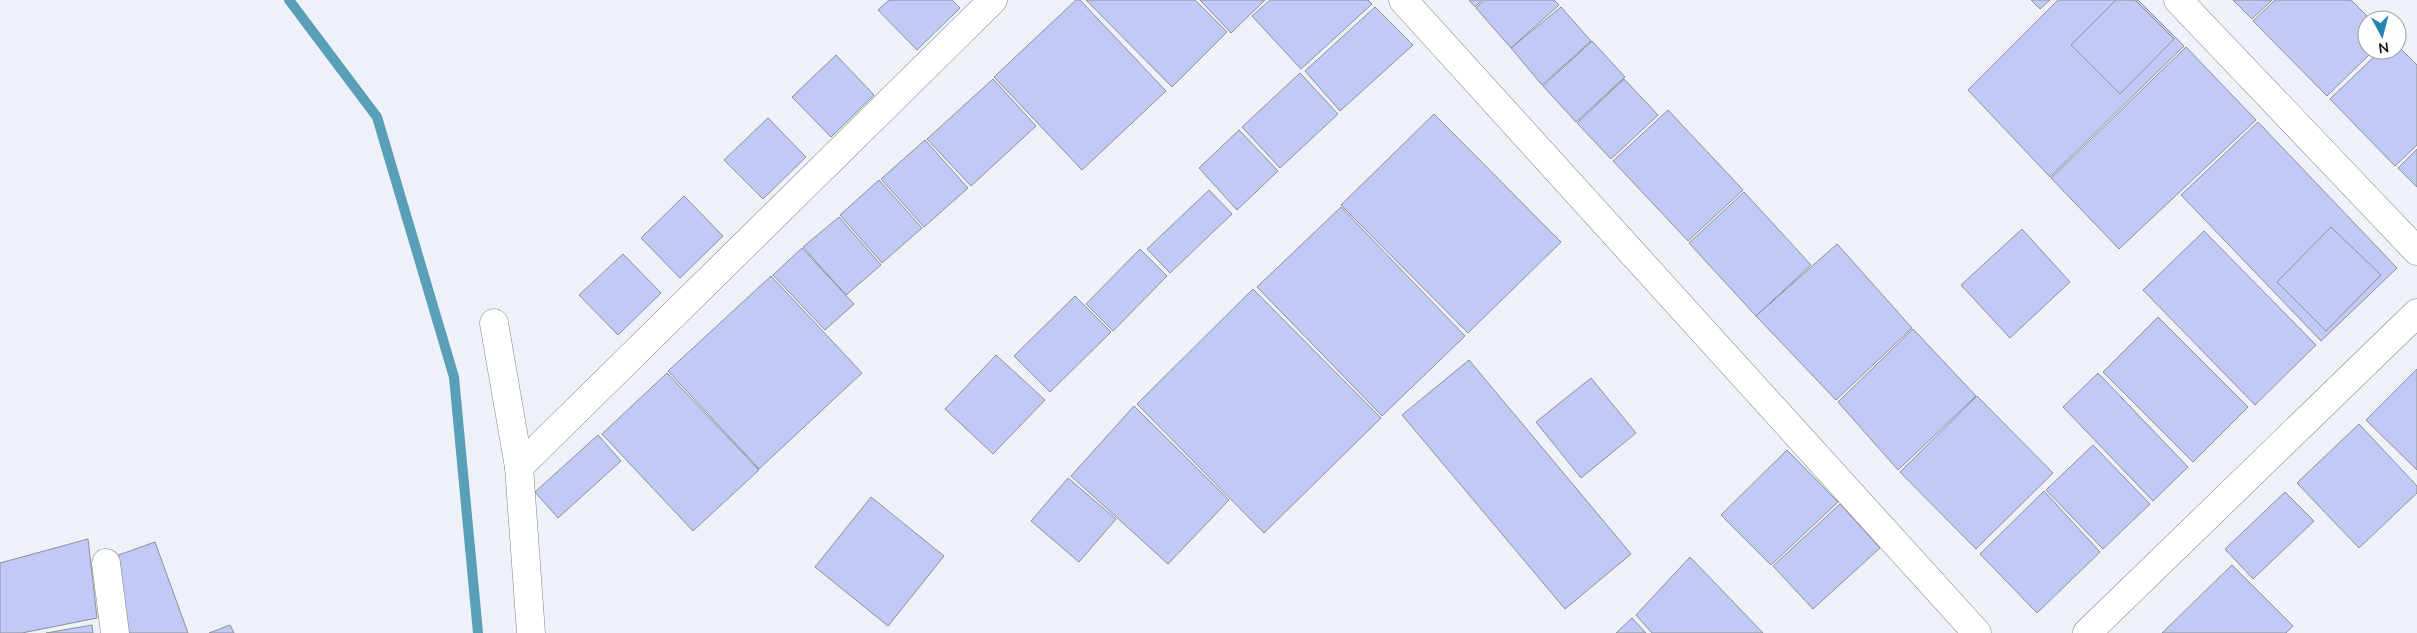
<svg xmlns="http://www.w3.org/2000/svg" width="2417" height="633" font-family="'Nunito Sans',sans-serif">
<rect width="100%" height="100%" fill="#eff1f8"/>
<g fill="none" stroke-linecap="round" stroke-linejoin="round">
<polyline stroke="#5a9fb8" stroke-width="10" points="289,0 377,117 454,377 478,633"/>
</g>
<g fill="#c1c9f6" stroke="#8e9097">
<polygon points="889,0 952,0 960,8 917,50 878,10"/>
<polygon points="1076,0 1080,0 1166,91 1082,170 994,77"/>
<polygon points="1086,0 1195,0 1227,32 1172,87"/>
<polygon points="1200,0 1265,0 1231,33"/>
<polygon points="1270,0 1368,0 1372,4 1301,69 1252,16"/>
<polygon points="1469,0 1482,0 1475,7"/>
<polygon points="1484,0 1554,0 1559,5 1511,48 1476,8"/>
<polygon points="2031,0 2050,0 2040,9"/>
<polygon points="2058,0 2138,0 2184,46 2050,177 1968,90"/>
<polygon points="2116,0 2135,0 2174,39 2120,94 2071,45"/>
<polygon points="2233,0 2272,0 2252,19"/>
<polygon points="2275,0 2351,0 2371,20 2367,20 2367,50 2374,50 2327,96 2253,21"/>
<polygon points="1375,7 1413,45 1340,111 1305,71"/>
<polygon points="1561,7 1591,41 1542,85 1511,48"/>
<polygon points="1592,41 1625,77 1576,122 1543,86"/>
<polygon points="2397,45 2417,65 2417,145 2395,166 2330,99 2381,50 2397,50"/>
<polygon points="2186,47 2256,120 2119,249 2051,178"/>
<polygon points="836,55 874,95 831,137 792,97"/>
<polygon points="1300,73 1338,114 1280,168 1242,127"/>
<polygon points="993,79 1036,126 971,186 927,139"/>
<polygon points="1624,79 1658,115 1611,159 1577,123"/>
<polygon points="1668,110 1743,190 1688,241 1613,161"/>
<polygon points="1434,114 1561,242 1468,333 1341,205"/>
<polygon points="768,118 806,157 763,199 724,160"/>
<polygon points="2258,122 2397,268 2321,341 2181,195"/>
<polygon points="1239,130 1278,171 1237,210 1199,168"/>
<polygon points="925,140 968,188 924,227 881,179"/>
<polygon points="2417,149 2417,187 2398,168"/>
<polygon points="879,180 922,228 882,263 840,215"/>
<polygon points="1209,190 1232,214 1170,273 1147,249"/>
<polygon points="1744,192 1811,265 1756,316 1689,243"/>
<polygon points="684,196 723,236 680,278 641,238"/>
<polygon points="1341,207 1465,336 1382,416 1257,287"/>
<polygon points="839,217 881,265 846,295 803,247"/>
<polygon points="2331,227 2381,275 2326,331 2277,282"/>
<polygon points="2022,229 2070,282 2010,338 1961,285"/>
<polygon points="2204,231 2316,345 2255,405 2143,290"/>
<polygon points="1837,244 1912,328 1836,400 1756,316"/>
<polygon points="802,248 854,304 825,330 773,275"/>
<polygon points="1140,249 1167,276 1113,331 1086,304"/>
<polygon points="623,254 661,293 618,335 579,295"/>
<polygon points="771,276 862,373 759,469 668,371"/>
<polygon points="1253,289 1381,418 1264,533 1137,404"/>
<polygon points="1075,296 1111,332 1050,392 1014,356"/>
<polygon points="2158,317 2248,407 2193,462 2103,372"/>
<polygon points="1913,329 1976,396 1898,470 1838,402"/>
<polygon points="996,355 1045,400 993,454 945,409"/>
<polygon points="1469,360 1631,554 1565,609 1402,415"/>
<polygon points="2417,369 2417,470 2366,420"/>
<polygon points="667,373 759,470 693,531 602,434"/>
<polygon points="2098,373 2188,467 2153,501 2063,407"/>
<polygon points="1591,378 1636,433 1581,478 1536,422"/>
<polygon points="1977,396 2053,473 1976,549 1900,472"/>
<polygon points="1134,406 1229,500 1168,564 1071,476"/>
<polygon points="2359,424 2417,486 2417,493 2359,548 2297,483"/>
<polygon points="598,435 621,461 558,518 535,492"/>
<polygon points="2093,445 2150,504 2103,549 2046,490"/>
<polygon points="1787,450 1838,502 1771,565 1721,515"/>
<polygon points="1068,478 1116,519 1079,562 1031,521"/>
<polygon points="2044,491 2100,552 2037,613 1980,554"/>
<polygon points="2285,492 2314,521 2253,579 2225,549"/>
<polygon points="871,497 944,556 888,626 815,567"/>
<polygon points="1840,504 1880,548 1813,609 1773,566"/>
<polygon points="88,539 97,618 22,633 0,633 0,563"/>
<polygon points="155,542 188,633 120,633 110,558"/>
<polygon points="1690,557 1763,633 1652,633 1636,615"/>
<polygon points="2232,565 2293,626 2286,633 2162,633"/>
<polygon points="1632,618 1646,633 1616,633"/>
<polygon points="92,625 93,633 46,633"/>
<polygon points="230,625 234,633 209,633"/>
</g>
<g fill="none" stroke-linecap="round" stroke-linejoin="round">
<defs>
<g id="minor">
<polyline points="1403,0 1977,633"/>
<polyline points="2178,0 2417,251"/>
<polyline points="494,323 519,467 531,633"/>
<polyline points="519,467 993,0"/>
<polyline points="106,563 115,633"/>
</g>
<polyline id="major" points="2087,633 2417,313"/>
</defs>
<use href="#minor" stroke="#7f8187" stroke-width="29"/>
<use href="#major" stroke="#7f8187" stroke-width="29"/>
<use href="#minor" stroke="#fff" stroke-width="28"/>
<use href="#major" stroke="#fff" stroke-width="28"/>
</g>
<g transform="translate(2382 35) rotate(173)"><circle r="24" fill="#fefefe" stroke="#9e9ea0"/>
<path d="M0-4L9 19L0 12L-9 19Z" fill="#2384af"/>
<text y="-8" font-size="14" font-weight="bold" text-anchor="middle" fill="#0f0f12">N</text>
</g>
</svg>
